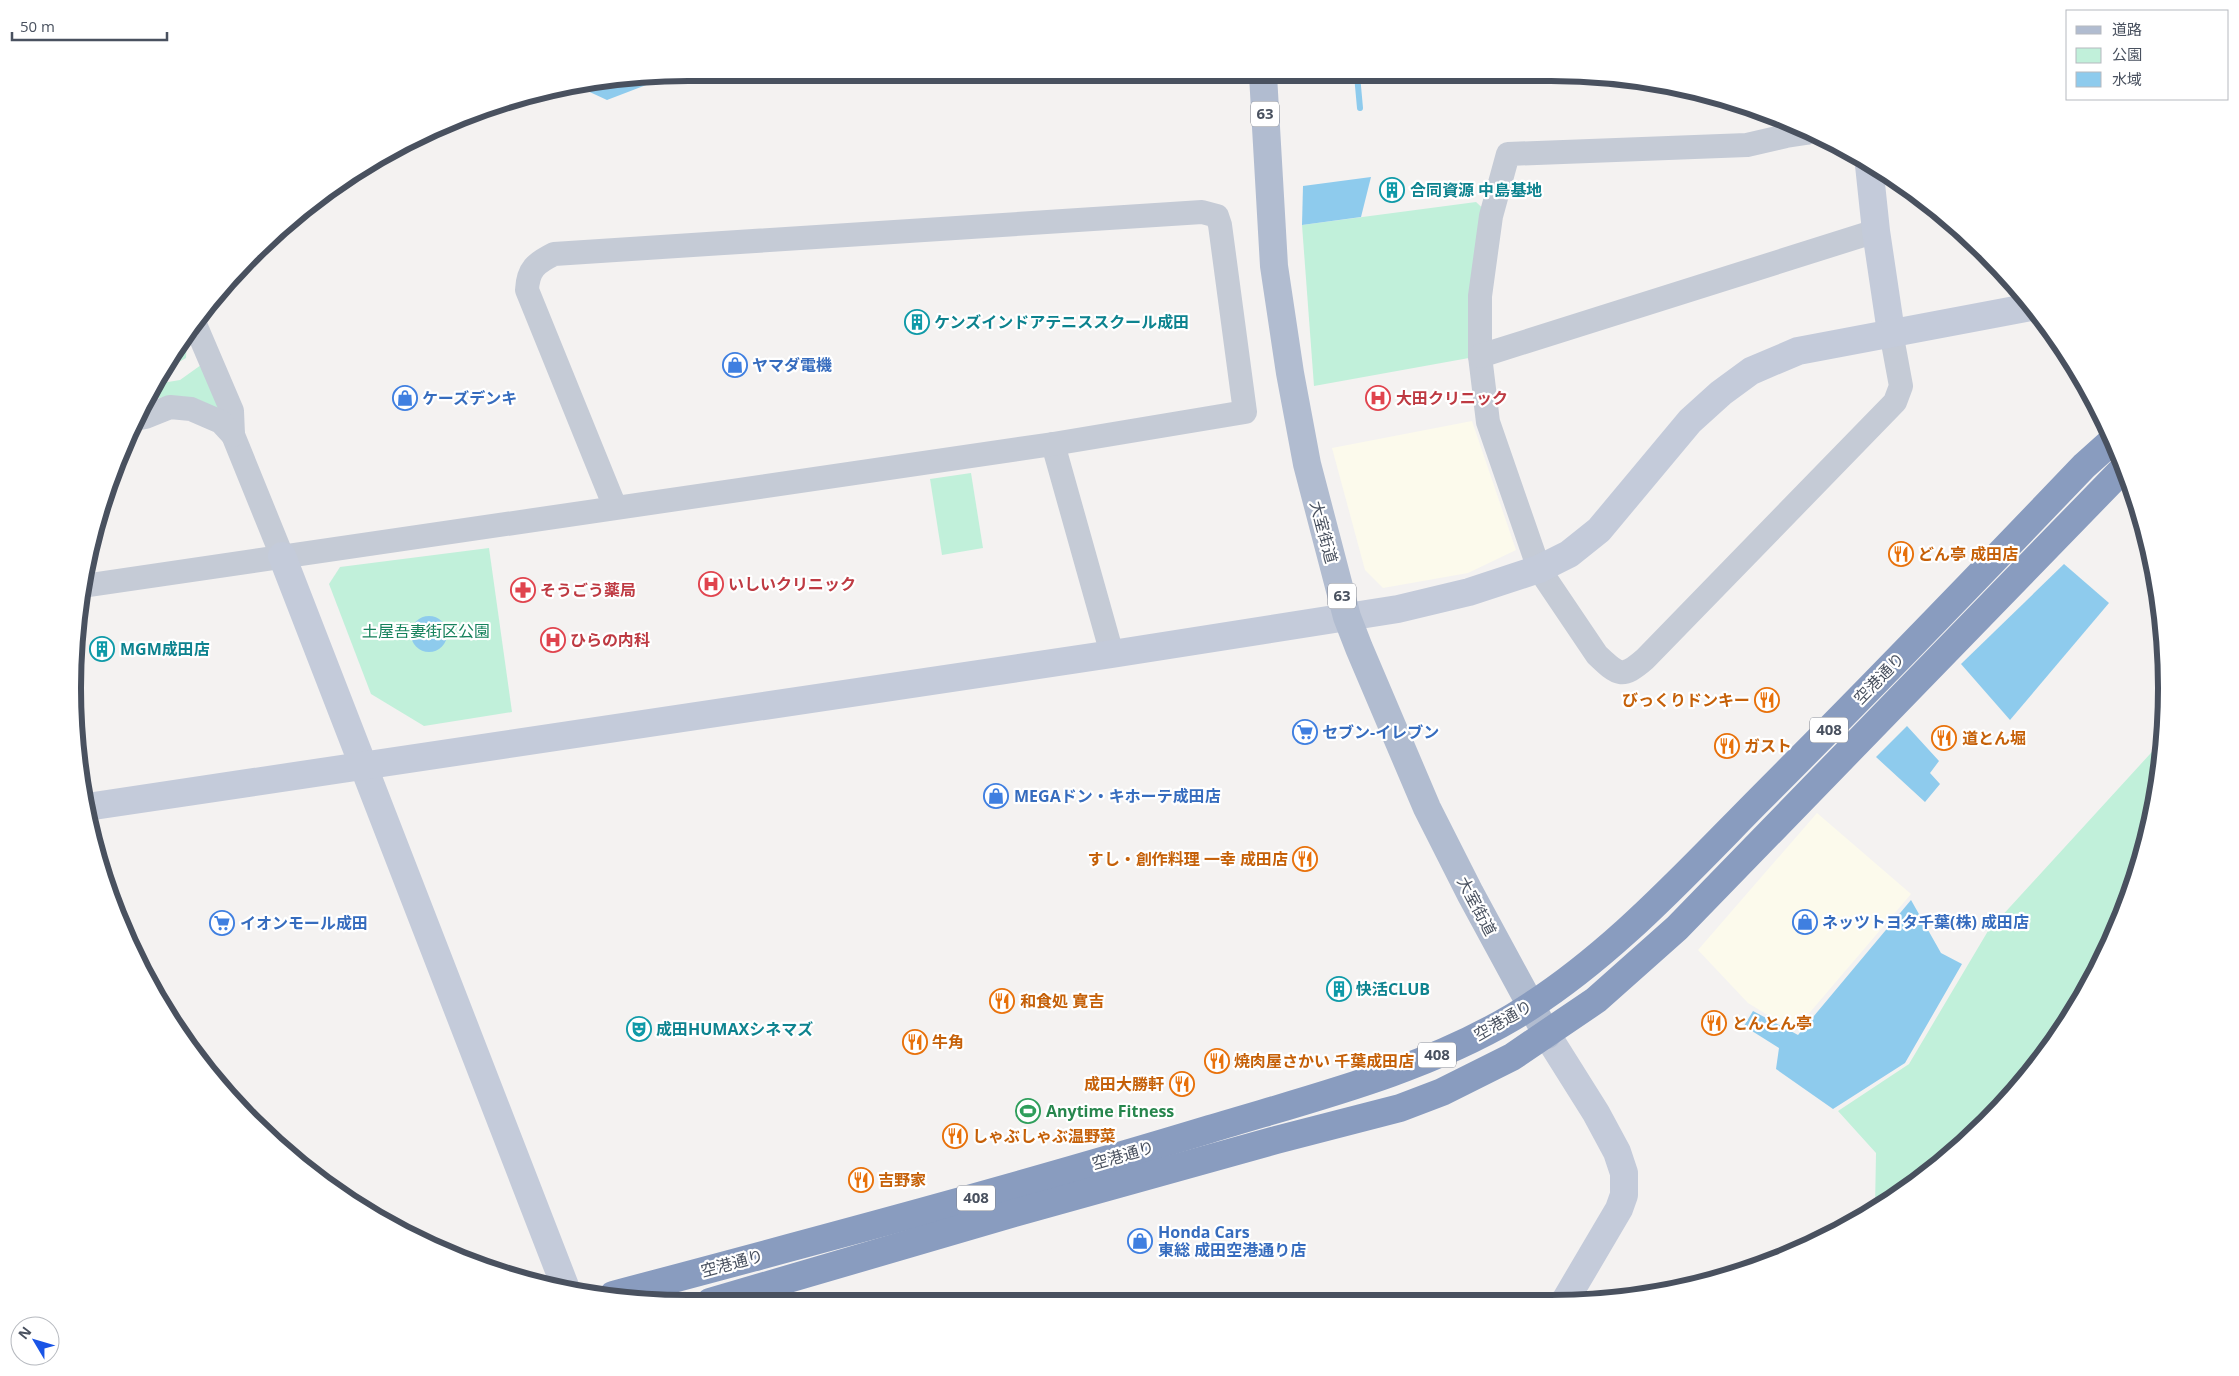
<svg xmlns="http://www.w3.org/2000/svg" width="2239" height="1376" font-family="'Open Sans','Noto Sans JP',sans-serif">
<rect width="100%" height="100%" fill="#f4f2f1"/>
<g fill="#fcfaec">
<polygon points="1472,421 1516,550 1468,573 1383,588 1365,570 1332,448"/>
<polygon points="1817,813 1911,894 1794,1031 1748,1003 1698,950"/>
</g>
<g fill="#c1f0da">
<polygon points="1476,202 1491,216 1480,356 1314,386 1302,225"/>
<polygon points="187,334 186,358 170,367 166,368"/>
<path d="M201,365L223,408L216,410C195,392 172,396 146,400L156,384L180,380Z"/>
<polygon points="971,473 983,548 942,555 930,479"/>
<polygon points="489,548 512,712 424,726 371,694 329,584 340,567"/>
<polygon points="2161,742 2155,808 2120,924 2063,1030 1986,1123 1875,1208 1876,1153 1838,1111 1909,1064 1988,931"/>
</g>
<g fill="#8ecbed">
<polygon points="795,77 654,82 607,100 581,88 537,99 531,96 607,78"/>
<polygon points="1371,177 1361,217 1302,225 1303,186"/>
<polygon points="2064,564 2109,603 2010,720 1961,664"/>
<circle cx="429" cy="634" r="18"/>
<polygon points="1907,726 1939,761 1930,773 1940,784 1925,802 1876,757"/>
<polygon points="1911,900 1941,953 1962,964 1905,1063 1833,1109 1776,1069 1779,1048 1744,1026 1753,1011 1798,1035"/>
</g>
<g fill="none" stroke-linecap="round" stroke-linejoin="round">
<polyline stroke="#8ecbed" stroke-width="6" points="1357,75 1360,108"/>
<g stroke="#c5cbd6" stroke-width="24">
<path d="M1806,133L1786,136L1747,145L1508,154L1491,216L1480,296V356L1488,422L1539,569L1597,655C1618,675 1622,679 1645,659L1895,402L1901,386L1891,332"/>
<polyline points="194,322 232,411 233,435 282,556"/>
<polyline points="1480,356 1876,231"/>
<polyline points="135,419 145,417 170,407 191,409 221,422 233,435"/>
<polyline points="1053,444 1112,654"/>
<path d="M83,586L1053,444L1245,412L1220,225L1217,216L1202,212L554,254C536,263 528,269 527,290L615,507"/>
</g>
<g stroke="#c4cbda" stroke-width="28">
<polyline points="1869,165 1876,231 1891,332"/>
<polyline points="282,556 565,1286"/>
<polyline points="87,807 1112,654 1398,609 1469,592 1539,569 1569,554 1599,530 1690,421 1721,393 1751,371 1798,351 2031,307"/>
<polyline points="1547,1035 1596,1113 1617,1152 1624,1173 1624,1195 1619,1209 1566,1299"/>
</g>
<polyline stroke="#b1bcd0" stroke-width="28" points="1263,75 1274,266 1290,373 1307,464 1347,617 1359,648 1427,808 1470,893 1547,1035"/>
<g stroke="#899cbf" stroke-width="28">
<path d="M613,1295C812,1242 1012,1189 1210,1129C1312,1098 1420,1072 1513,1017C1605,962 1680,880 1755,804C1866,693 1975,580 2084,466L2113,440"/>
<polyline points="710,1302 1014,1213 1276,1140 1400,1108 1442,1092 1512,1057 1596,1000 1677,928 2124,468"/>
</g>
</g>
<defs>
<symbol id="building-ring" viewBox="-11 -11 22 22"><circle r="9.5" fill="#fff" stroke="#0f9aa8" stroke-width="1.5"/><path d="M-4-6H4V6H1V3H-1V6H-4ZM-2.5-4.3h1.7v1.8h-1.7ZM.8-4.3h1.7v1.8H.8ZM-2.5-1h1.7V.8h-1.7ZM.8-1h1.7V.8H.8Z" fill="#0f9aa8"/></symbol>
<symbol id="shop-ring" viewBox="-11 -11 22 22"><circle r="9.5" fill="#fff" stroke="#3f7fe0" stroke-width="1.5"/><path d="M-5-2.5h2.3a2.7 3.5 0 0 1 5.4 0H5L5.5 6h-11ZM-1.5-2.5h3a1.5 2.3 0 0 0-3 0Z" fill="#3f7fe0"/></symbol>
<symbol id="hospital-ring" viewBox="-11 -11 22 22"><circle r="9.5" fill="#fff" stroke="#e0444e" stroke-width="1.5"/><path d="M-5-5h3v3.5h4V-5h3V5h-3V1.5h-4V5h-3Z" fill="#e0444e"/></symbol>
<symbol id="restaurant-ring" viewBox="-11 -11 22 22"><circle r="9.5" fill="#fff" stroke="#e8710a" stroke-width="1.5"/><path d="M-5-6h1v4h1v-4h1v4h1v-4h1v5L-1.5 .5V6h-2V.5L-5-1ZM5-6V6H3V1.5H1.5Q1.5-4 5-6Z" fill="#e8710a"/></symbol>
<symbol id="pharmacy-ring" viewBox="-11 -11 22 22"><circle r="9.5" fill="#fff" stroke="#e0444e" stroke-width="1.5"/><path d="M-2-6h4v4h4v4h-4v4h-4v-4h-4v-4h4Z" fill="#e0444e"/></symbol>
<symbol id="supermarket-ring" viewBox="-11 -11 22 22"><circle r="9.5" fill="#fff" stroke="#3f7fe0" stroke-width="1.5"/><path d="M-6-5.5h2.5l.6 2H6L4.5 2H-2.5L-4.4-4H-6ZM-1.5 3.2a1.3 1.3 0 1 0 .1 0ZM3 3.2a1.3 1.3 0 1 0 .1 0Z" fill="#3f7fe0"/></symbol>
<symbol id="theatre-ring" viewBox="-11 -11 22 22"><circle r="9.5" fill="#fff" stroke="#0f9aa8" stroke-width="1.5"/><path d="M-5-5.5Q0-4 5-5.5V0Q5 5 0 6Q-5 5-5 0ZM-3.3-2.5H-1v1.5H-3.3ZM1-2.5H3.3v1.5H1ZM-2.8 1Q0 5.5 2.8 1Z" fill="#0f9aa8"/></symbol>
<symbol id="stadium-ring" viewBox="-11 -11 22 22"><circle r="9.5" fill="#fff" stroke="#2e9e5b" stroke-width="1.5"/><path d="M0-5a6.5 5 0 1 0 0 10a6.5 5 0 1 0 0-10ZM-3.5-1.8h7v3.6h-7Z" fill="#2e9e5b"/></symbol>
</defs>
<g fill-rule="evenodd">
<use href="#building-ring" x="1378" y="176" width="28" height="28"/>
<use href="#building-ring" x="903" y="308" width="28" height="28"/>
<use href="#shop-ring" x="721" y="351" width="28" height="28"/>
<use href="#shop-ring" x="391" y="384" width="28" height="28"/>
<use href="#hospital-ring" x="1364" y="384" width="28" height="28"/>
<use href="#restaurant-ring" x="1887" y="540" width="28" height="28"/>
<use href="#hospital-ring" x="697" y="570" width="28" height="28"/>
<use href="#pharmacy-ring" x="509" y="576" width="28" height="28"/>
<use href="#hospital-ring" x="539" y="626" width="28" height="28"/>
<use href="#building-ring" x="88" y="635" width="28" height="28"/>
<use href="#restaurant-ring" x="1753" y="686" width="28" height="28"/>
<use href="#supermarket-ring" x="1291" y="718" width="28" height="28"/>
<use href="#restaurant-ring" x="1930" y="724" width="28" height="28"/>
<use href="#restaurant-ring" x="1713" y="732" width="28" height="28"/>
<use href="#shop-ring" x="982" y="782" width="28" height="28"/>
<use href="#restaurant-ring" x="1291" y="845" width="28" height="28"/>
<use href="#shop-ring" x="1791" y="908" width="28" height="28"/>
<use href="#supermarket-ring" x="208" y="909" width="28" height="28"/>
<use href="#building-ring" x="1325" y="975" width="28" height="28"/>
<use href="#restaurant-ring" x="988" y="987" width="28" height="28"/>
<use href="#restaurant-ring" x="1700" y="1009" width="28" height="28"/>
<use href="#theatre-ring" x="625" y="1015" width="28" height="28"/>
<use href="#restaurant-ring" x="901" y="1028" width="28" height="28"/>
<use href="#restaurant-ring" x="1203" y="1047" width="28" height="28"/>
<use href="#restaurant-ring" x="1168" y="1070" width="28" height="28"/>
<use href="#stadium-ring" x="1014" y="1097" width="28" height="28"/>
<use href="#restaurant-ring" x="941" y="1122" width="28" height="28"/>
<use href="#restaurant-ring" x="847" y="1166" width="28" height="28"/>
<use href="#shop-ring" x="1126" y="1227" width="28" height="28"/>
</g>
<g text-anchor="middle" stroke-width="4.5" stroke-linejoin="round" paint-order="stroke">
<g fill="#fff" stroke="#80858f" stroke-width="1">
<rect x="1251" y="101.5" width="28" height="25" rx="4"/>
<rect x="1328" y="583.5" width="28" height="25" rx="4"/>
<rect x="1810" y="717.5" width="38" height="25" rx="4"/>
<rect x="1418" y="1042.5" width="38" height="25" rx="4"/>
<rect x="957" y="1185.5" width="38" height="25" rx="4"/>
</g>
<g font-size="15" font-weight="bold" fill="#49515f">
<text x="1265" y="119">63</text>
<text x="1342" y="601">63</text>
<text x="1829" y="735">408</text>
<text x="1437" y="1060">408</text>
<text x="976" y="1203">408</text>
</g>
<g font-size="16" font-weight="bold" fill="#0d838f" stroke="#fff" text-anchor="start">
<text x="1410" y="196">合同資源 中島基地</text>
<text x="934" y="328">ケンズインドアテニススクール成田</text>
<text x="120" y="655">MGM成田店</text>
<text x="1356" y="995">快活CLUB</text>
<text x="656" y="1035">成田HUMAXシネマズ</text>
</g>
<g font-size="16" font-weight="bold" fill="#366cbe" stroke="#fff" text-anchor="start">
<text x="752" y="371">ヤマダ電機</text>
<text x="422" y="404">ケーズデンキ</text>
<text x="1322" y="738">セブン-イレブン</text>
<text x="1014" y="802">MEGAドン・キホーテ成田店</text>
<text x="1822" y="928">ネッツトヨタ千葉(株) 成田店</text>
<text x="240" y="929">イオンモール成田</text>
<text x="1158" y="1238">Honda Cars<tspan x="1158" dy="18">東総 成田空港通り店</tspan></text>
</g>
<g font-size="16" font-weight="bold" fill="#be3a42" stroke="#fff" text-anchor="start">
<text x="1396" y="404">大田クリニック</text>
<text x="728" y="590">いしいクリニック</text>
<text x="540" y="596">そうごう薬局</text>
<text x="570" y="646">ひらの内科</text>
</g>
<g font-size="16" fill="#49515f" stroke="#fff">
<text transform="translate(1324 532) rotate(75)" y="6">大室街道</text>
<text transform="translate(1879 678) rotate(-46)" y="6">空港通り</text>
<text transform="translate(1477 906) rotate(62)" y="6">大室街道</text>
<text transform="translate(1503 1020) rotate(-30)" y="6">空港通り</text>
<text transform="translate(1123 1155) rotate(-16)" y="6">空港通り</text>
<text transform="translate(732 1263) rotate(-15)" y="6">空港通り</text>
</g>
<g font-size="16" font-weight="bold" fill="#c56008" stroke="#fff" text-anchor="start">
<text x="1918" y="560">どん亭 成田店</text>
<text x="1750" y="706" text-anchor="end">びっくりドンキー</text>
<text x="1962" y="744">道とん堀</text>
<text x="1744" y="752">ガスト</text>
<text x="1288" y="865" text-anchor="end">すし・創作料理 一幸 成田店</text>
<text x="1020" y="1007">和食処 寛吉</text>
<text x="1732" y="1029">とんとん亭</text>
<text x="932" y="1048">牛角</text>
<text x="1234" y="1067">焼肉屋さかい 千葉成田店</text>
<text x="1164" y="1090" text-anchor="end">成田大勝軒</text>
<text x="972" y="1142">しゃぶしゃぶ温野菜</text>
<text x="878" y="1186">吉野家</text>
</g>
<g font-size="16" fill="#18825d" stroke="#fff">
<text x="426" y="637">土屋吾妻街区公園</text>
</g>
<g font-size="16" font-weight="bold" fill="#27864d" stroke="#fff" text-anchor="start">
<text x="1046" y="1117">Anytime Fitness</text>
</g>
</g>
<path d="M0 0H2239V1376H0ZM688 81H1551A607 607 0 0 1 2158 688V688A607 607 0 0 1 1551 1295H688A607 607 0 0 1 81 688V688A607 607 0 0 1 688 81Z" fill="#fff" fill-rule="evenodd"/>
<path fill="none" stroke="#49515f" stroke-width="6" d="M688 81H1551A607 607 0 0 1 2158 688V688A607 607 0 0 1 1551 1295H688A607 607 0 0 1 81 688V688A607 607 0 0 1 688 81Z"/>
<rect x="2066" y="10" width="162" height="90" fill="#ffffff" stroke="#b6b9bf"/>
<rect x="2076" y="26" width="25" height="8" fill="#b1bcd0" stroke="#b6b9bf"/>
<text x="2112" y="35" font-size="15" fill="#49515f">道路</text>
<rect x="2076" y="48" width="25" height="15" fill="#c1f0da" stroke="#b6b9bf"/>
<text x="2112" y="60" font-size="15" fill="#49515f">公園</text>
<rect x="2076" y="72" width="25" height="15" fill="#8ecbed" stroke="#b6b9bf"/>
<text x="2112" y="85" font-size="15" fill="#49515f">水域</text>
<g transform="translate(35 1341) rotate(308)"><circle r="24" fill="#ffffff" stroke="#b6b9bf"/>
<path d="M0-4L9 19L0 12L-9 19Z" fill="#1954e6"/>
<text y="-8" font-size="14" font-weight="bold" text-anchor="middle" fill="#49515f">N</text>
</g>
<path d="M12 32v8h155v-8" fill="none" stroke="#49515f" stroke-width="2.5"/>
<text x="20" y="32" font-size="15" fill="#49515f" stroke="#ffffff" stroke-width="4" paint-order="stroke">50 m</text>
</svg>
